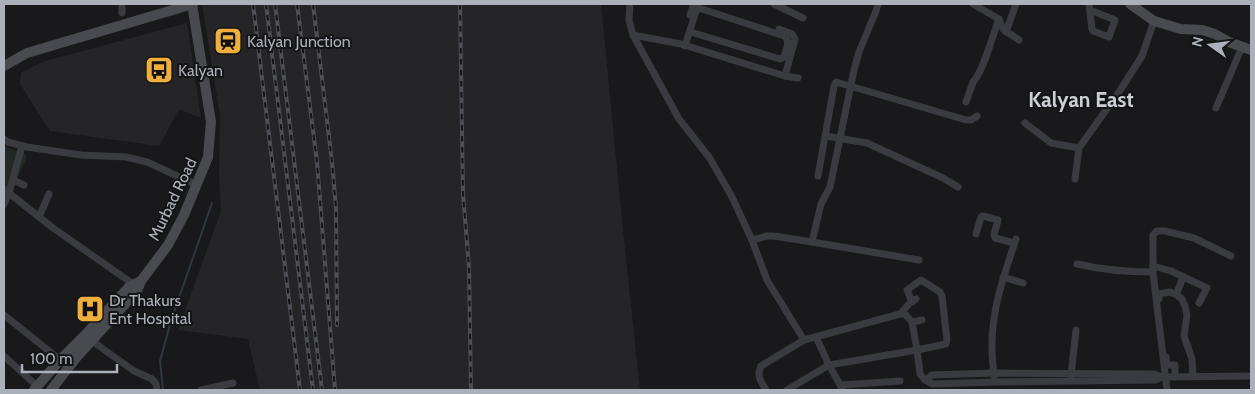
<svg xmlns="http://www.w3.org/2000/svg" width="1255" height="394" font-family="Cabin,sans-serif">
<rect width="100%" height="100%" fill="#19191b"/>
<g fill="#252528">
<polygon points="202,4 601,4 623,230 640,390 260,390 248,339 178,330 221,211 219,174 220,115"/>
<polygon points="187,23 201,118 179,109 159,146 50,131 20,84 21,73 42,62"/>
</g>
<polygon fill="#212922" points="4,146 25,154 27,157 12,190 4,185"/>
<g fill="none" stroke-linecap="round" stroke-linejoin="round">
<polyline stroke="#2f383f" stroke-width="2" points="163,390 160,361 171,321 212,203"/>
<g stroke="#3a3b40" stroke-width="7">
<polyline points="122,4 122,13"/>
<polyline points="630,4 629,20 633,35 679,119 709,157 731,195 752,240 767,280 804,340"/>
<polyline points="774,4 803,18"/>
<polyline points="973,4 999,19 1003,29 1019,40"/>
<polyline points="1089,4 1092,29 1093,31 1109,37 1115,20 1090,10"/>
<polyline points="690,15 693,6 696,4"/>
<polyline points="779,29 792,34 795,39 785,76"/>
<polyline points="1006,32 1016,4"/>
<polyline points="633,35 681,44 785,76 798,78"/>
<path d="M685,46L696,11L699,8L784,36C791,41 786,50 784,57L780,59L694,33"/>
<path d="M966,102L973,82C983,73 993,34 999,19"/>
<polyline points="1216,108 1242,47"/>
<polyline points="1025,123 1051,143 1079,148 1121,89 1142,56 1154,21"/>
<polyline points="826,136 867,143 943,178 958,187"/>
<polyline points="4,139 8,142 27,147 81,155 126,157 147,162 197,185"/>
<polyline points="818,176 834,86 836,82 850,86 966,120 971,120 977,116"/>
<polyline points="1075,179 1079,148"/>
<polyline points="13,180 24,185"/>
<polyline points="4,189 53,228 136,286"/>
<polyline points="4,204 9,193 22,146"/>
<polyline points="39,217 49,194"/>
<polyline points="976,234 981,217 983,216 998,220 994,235 995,238 1014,243"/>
<polyline points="752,240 767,236 774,236 812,242 821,204 830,187 854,70 859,52 876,11 878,4"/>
<polyline points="812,242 919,260"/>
<path d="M1077,264C1103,270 1127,272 1153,272"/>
<polyline points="1153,266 1171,271 1207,288 1199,303"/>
<polyline points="1003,277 1023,283"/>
<polyline points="1178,290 1183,277"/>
<polyline points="1159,299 1158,294 1170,292 1177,295 1182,299 1185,306 1187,315 1184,336 1192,359 1193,376"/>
<polyline points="900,314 910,303 916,299"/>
<polyline points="4,315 69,367"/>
<polyline points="912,322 922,320"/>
<polyline points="816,337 829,365 843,390"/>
<polyline points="92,341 134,371 152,379 156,384 157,390"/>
<polyline points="4,356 37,386"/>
<polyline points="1166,357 1167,365 1175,365 1175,377"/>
<path d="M994,376C993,367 992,358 992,349C991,311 1004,275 1016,239"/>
<polyline points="1071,376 1076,330"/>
<polyline points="925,380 932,375 994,373 1154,374 1162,377 1251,376"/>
<polyline points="841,385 900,381"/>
<polyline points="201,390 233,383"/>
<path d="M766,390C761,381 756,377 761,366L804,340L900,314H905L912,322L917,350L946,344L947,340L942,296L940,292L921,280L907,290L912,302"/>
<polyline points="787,390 829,365 917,350 920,374 925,380 933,384 995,382 1155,380 1162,377"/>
<polyline points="1167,390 1153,272 1153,235 1157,231 1165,231 1194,238 1231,256"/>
</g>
<g stroke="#484a50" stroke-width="10">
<polyline points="1130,4 1154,21 1181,29 1202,30 1215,34 1229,42 1251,50"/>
<polyline points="4,66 27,53 193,4"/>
<polyline points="34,390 60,360 87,333 130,286 141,281"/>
<polyline points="51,390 76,358 137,291 141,281 168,245 184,215 208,157 211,122 192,4"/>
</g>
<defs>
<g id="rail">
<polyline points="253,4 300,390"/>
<polyline points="266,4 313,390"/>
<polyline points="275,4 322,390"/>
<polyline points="297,4 317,162 335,390"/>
<polyline points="313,4 332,162 336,208 337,325"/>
<polyline points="460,4 463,194 469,267 471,390"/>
</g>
</defs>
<use href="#rail" stroke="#4d4f55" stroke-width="4"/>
<use href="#rail" stroke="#141416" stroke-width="2" stroke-dasharray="5.5" stroke-linecap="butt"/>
</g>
<defs>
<symbol id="station-square" viewBox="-11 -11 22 22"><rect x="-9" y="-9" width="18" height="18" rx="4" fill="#efaf3d" stroke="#141416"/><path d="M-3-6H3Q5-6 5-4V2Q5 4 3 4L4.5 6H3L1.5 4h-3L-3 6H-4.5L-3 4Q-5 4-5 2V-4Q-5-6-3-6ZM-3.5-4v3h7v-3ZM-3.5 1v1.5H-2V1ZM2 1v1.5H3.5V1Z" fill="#111"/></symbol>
<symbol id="bus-square" viewBox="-11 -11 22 22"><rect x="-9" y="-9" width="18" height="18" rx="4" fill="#efaf3d" stroke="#141416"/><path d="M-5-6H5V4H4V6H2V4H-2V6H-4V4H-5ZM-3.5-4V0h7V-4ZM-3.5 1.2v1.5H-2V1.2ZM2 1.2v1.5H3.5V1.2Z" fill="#111"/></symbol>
<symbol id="hospital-square" viewBox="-11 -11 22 22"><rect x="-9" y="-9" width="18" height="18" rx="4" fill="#efaf3d" stroke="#141416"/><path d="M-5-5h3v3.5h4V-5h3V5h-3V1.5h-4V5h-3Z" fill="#111"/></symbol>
</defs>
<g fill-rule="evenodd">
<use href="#station-square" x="212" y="25" width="32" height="32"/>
<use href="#bus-square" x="143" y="54" width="32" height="32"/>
<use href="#hospital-square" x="74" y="293" width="32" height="32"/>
</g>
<g text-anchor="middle" stroke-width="4" stroke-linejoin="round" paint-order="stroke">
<g font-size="16" fill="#acb0ba" stroke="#141416" text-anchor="start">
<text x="247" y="47">Kalyan Junction</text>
<text x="178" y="76">Kalyan</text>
<text x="109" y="306">Dr Thakurs<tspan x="109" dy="18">Ent Hospital</tspan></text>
</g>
<g font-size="16" fill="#acb0ba" stroke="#141416">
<text transform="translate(172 199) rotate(-64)" y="6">Murbad Road</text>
</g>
<g font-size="21" font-weight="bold" fill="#cdcfd6" stroke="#141416">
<text x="1081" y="107">Kalyan East</text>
</g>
</g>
<rect width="1255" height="394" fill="none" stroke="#acb0ba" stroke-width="10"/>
<g transform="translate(1210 45) rotate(284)" stroke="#141416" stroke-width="4" paint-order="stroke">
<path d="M0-4L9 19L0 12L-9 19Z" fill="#acb0ba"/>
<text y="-8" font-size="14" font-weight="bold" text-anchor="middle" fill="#acb0ba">N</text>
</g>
<path d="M22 364v8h95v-8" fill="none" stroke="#acb0ba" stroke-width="2.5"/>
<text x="30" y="364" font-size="15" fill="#acb0ba" stroke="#141416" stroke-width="4" paint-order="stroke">100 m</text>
</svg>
